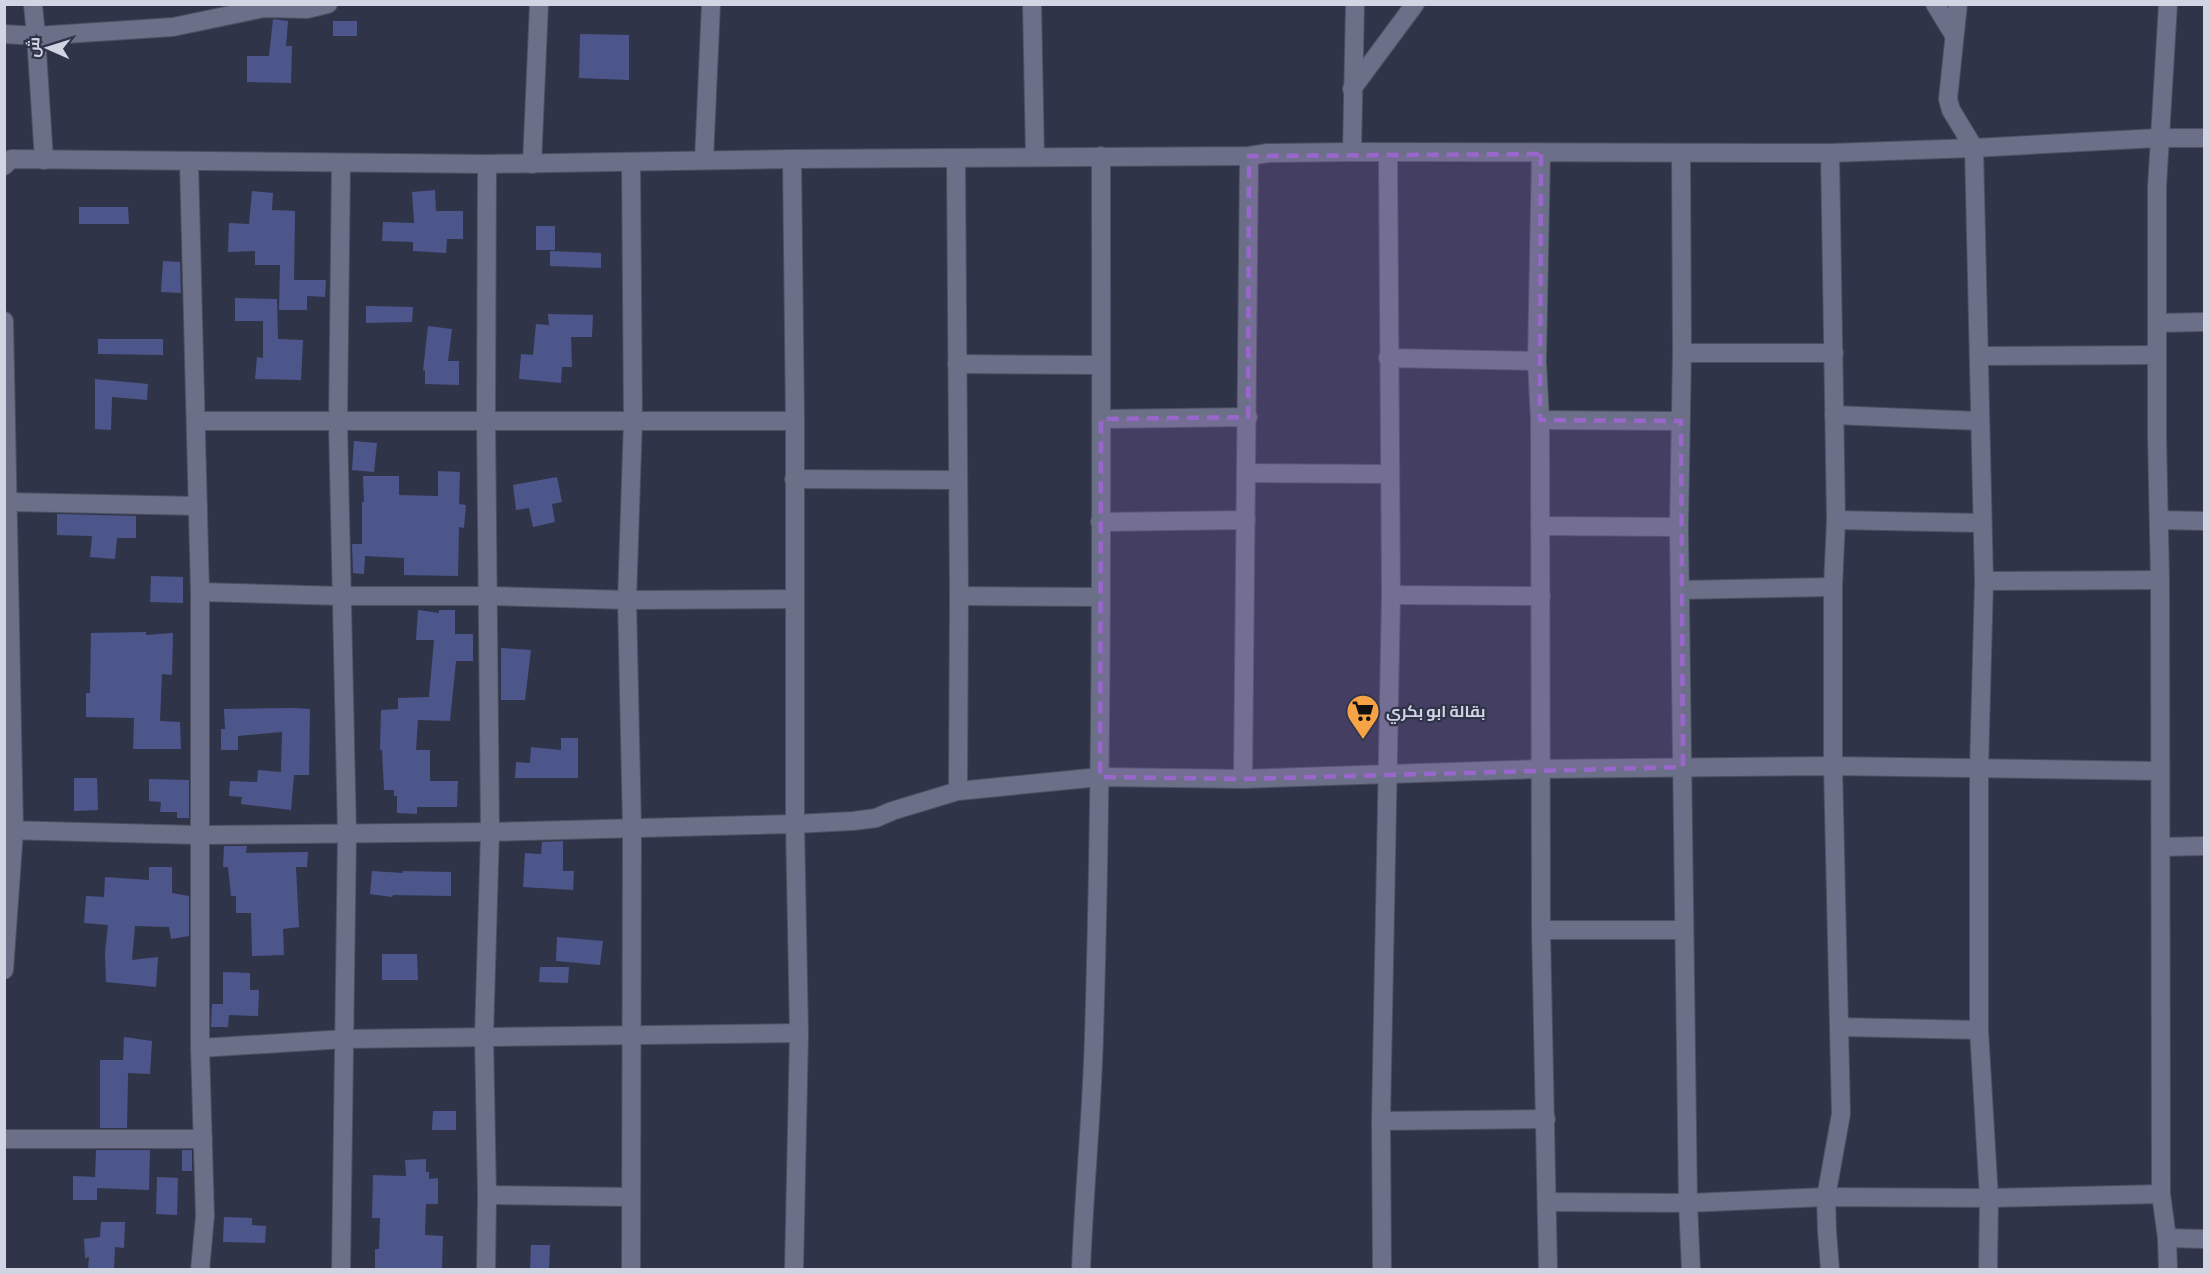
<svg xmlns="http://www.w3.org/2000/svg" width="2209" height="1274" font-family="Literata,Cairo,serif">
<rect width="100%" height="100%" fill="#303449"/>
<g fill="#4d568b">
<polygon points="273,19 288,21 286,46 292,46 291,83 247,82 247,56 269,56"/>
<rect x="333" y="21" width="24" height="15"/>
<polygon points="580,34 629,35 629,80 579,78"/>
<polygon points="435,190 436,211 463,211 463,239 447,239 446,253 413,251 413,242 382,241 383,222 414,223 412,192"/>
<polygon points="252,191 273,193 272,210 295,211 294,280 326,280 325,297 307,296 307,310 279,310 280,265 255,265 255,251 228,252 229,223 249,224"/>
<polygon points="79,207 128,207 129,224 79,224"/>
<rect x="536" y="226" width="19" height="24"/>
<polygon points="550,251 601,253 601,268 550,266"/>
<polygon points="163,261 180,262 181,293 161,292"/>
<polygon points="235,298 277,299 278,339 303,340 301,380 255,379 257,357 263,358 263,321 235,321"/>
<polygon points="366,306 413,307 412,322 366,323"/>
<polygon points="548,314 593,315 592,337 571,337 572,367 562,367 561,383 519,379 521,354 533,355 536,324 549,325"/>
<polygon points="428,326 452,329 448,361 459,361 459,385 425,384 425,370 423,371"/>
<polygon points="98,339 163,339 163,355 98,354"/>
<polygon points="95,379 148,384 147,400 112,397 111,430 95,429"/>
<polygon points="354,441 377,443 374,472 352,470"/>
<polygon points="438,471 460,472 459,504 466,505 464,528 459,527 458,576 404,575 404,558 365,556 364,574 353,573 352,544 362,544 362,502 364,502 363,476 399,476 399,495 438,496"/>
<polygon points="557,477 562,502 552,504 555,522 533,527 529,508 516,510 513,485"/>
<polygon points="57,514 136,516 136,538 117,538 115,559 90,557 92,536 57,535"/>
<polygon points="151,576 183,577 183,603 150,602"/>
<polygon points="418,610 439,613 439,610 455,610 455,634 473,634 473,661 456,661 450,721 418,720 416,750 430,750 430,781 458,781 457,807 417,807 417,814 397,813 397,796 394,796 394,790 384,790 382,750 380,750 381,710 398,709 398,698 429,697 434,640 416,640"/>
<polygon points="146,632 146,635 173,633 172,675 162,674 160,721 180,722 181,749 133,749 134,718 86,717 86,693 90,693 91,633"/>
<polygon points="501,648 531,650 525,700 501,700"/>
<polygon points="292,708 310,709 309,775 294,775 291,810 241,804 242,797 229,796 230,781 257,782 258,770 281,772 282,732 238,736 238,750 221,750 221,729 225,729 224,709"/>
<polygon points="561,738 578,738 578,778 515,778 516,762 530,763 531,747 561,750"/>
<polygon points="74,778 97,778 98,810 74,811"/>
<polygon points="149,779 189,780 189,818 177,818 177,812 160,812 161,802 149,801"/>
<polygon points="563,841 563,871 574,871 573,890 523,887 525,853 541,854 542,842"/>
<polygon points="224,846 247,846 246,853 308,852 307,867 296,867 299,927 283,929 284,955 252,956 251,913 236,913 236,896 231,896 228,867 223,867"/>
<polygon points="149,867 172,867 172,893 189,896 189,936 171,939 169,927 135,926 132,960 158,957 156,987 106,982 105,953 108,925 84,923 86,896 104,897 105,877 149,880"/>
<polygon points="372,871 403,873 403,871 451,872 451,896 393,895 392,897 370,894"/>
<polygon points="557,937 603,941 600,965 556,961"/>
<polygon points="382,954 417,954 418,980 382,980"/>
<polygon points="540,967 569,967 568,983 539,982"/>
<polygon points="223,972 250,973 250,990 259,990 258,1016 229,1015 228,1027 211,1027 212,1004 223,1004"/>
<polygon points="124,1037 152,1041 150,1074 128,1073 127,1128 100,1128 100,1060 123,1060"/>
<polygon points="433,1111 456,1111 456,1130 432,1130"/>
<polygon points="96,1150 150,1150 149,1190 97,1188 97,1200 73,1200 73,1176 95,1177"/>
<rect x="182" y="1150" width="10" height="21"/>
<polygon points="426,1159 426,1172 429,1172 429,1179 438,1178 438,1204 426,1204 425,1235 443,1236 442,1269 375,1269 375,1249 379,1249 380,1218 372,1218 373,1175 406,1176 405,1160"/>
<polygon points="157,1177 178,1178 177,1215 156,1214"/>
<polygon points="224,1217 252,1218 252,1225 266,1226 265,1243 223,1242"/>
<polygon points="101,1222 125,1222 124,1248 115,1247 114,1269 88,1269 89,1257 85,1258 84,1239 100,1237"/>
<polygon points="531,1245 550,1245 549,1269 530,1269"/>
</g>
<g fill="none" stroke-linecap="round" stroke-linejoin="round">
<defs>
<g id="minor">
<polyline points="1032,4 1035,157"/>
<polyline points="1935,4 1954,35"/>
<polyline points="1958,4 1948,99 1951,110 1974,148 1984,581 1979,769 1979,1030 1989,1198 1988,1270"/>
<polyline points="2168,4 2157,187 2157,436 2160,580 2161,1194 2167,1238 2204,1239"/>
<polyline points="4,34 36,36 33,4"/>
<polyline points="1352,89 1415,4"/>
<polyline points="1352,152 1355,4"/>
<polyline points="1830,153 1836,520 1833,587 1833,766 1841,1114 1826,1197 1827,1231 1830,1270"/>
<polyline points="1541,154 1537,361 1540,420 1541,930 1548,1270"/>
<polyline points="1681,154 1682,353 1679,527 1688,1203 1691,1270"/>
<polyline points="792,159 795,421 795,824 799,1033 794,1270"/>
<polyline points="956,159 959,596 958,791"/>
<polyline points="44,160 36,36 173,27 264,8 307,9 328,4"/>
<polyline points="704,160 711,4"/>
<polyline points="189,162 200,592 200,1048 205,1216 200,1270"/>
<polyline points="341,163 338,423 347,833 341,1270"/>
<polyline points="631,163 633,420 627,600 632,828 631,1270"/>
<polyline points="532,164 539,4"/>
<polyline points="4,166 11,159 487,164 792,159 1249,156 1268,153 1352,152 1830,153 1974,148 2158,138 2204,138"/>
<polyline points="4,321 14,831 4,970"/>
<polyline points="2157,323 2204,322"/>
<polyline points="1682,353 1834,353"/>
<polyline points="1980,356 2157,355"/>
<polyline points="1388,358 1537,361"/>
<polyline points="957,364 1101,365"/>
<polyline points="1834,415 1980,421"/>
<polyline points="1101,419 1248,417"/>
<polyline points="1540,420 1681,421"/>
<polyline points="196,421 795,421"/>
<polyline points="1247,473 1389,474"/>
<polyline points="794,479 957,480"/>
<polyline points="9,502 198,506"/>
<polyline points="1836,520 1981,523"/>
<polyline points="2160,520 2204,521"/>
<polyline points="1100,522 1246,520"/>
<polyline points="1540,526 1679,527"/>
<polyline points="1984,581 2160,580"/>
<polyline points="1680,590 1833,587"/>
<polyline points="200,592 341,596 489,596 627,600 794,599"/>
<polyline points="1391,595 1541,596"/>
<polyline points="959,596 1101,597"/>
<polyline points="1243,779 1249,156"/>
<polyline points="4,830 200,835 490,832 795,824 853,821 876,818 892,811 958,791 1100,777 1243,779 1540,769 1833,766 2160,771"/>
<polyline points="2161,847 2204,846"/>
<polyline points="1541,930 1684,930"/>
<polyline points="1840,1027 1979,1030"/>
<polyline points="200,1048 345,1039 799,1033"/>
<polyline points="1381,1121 1546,1119"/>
<polyline points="4,1139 203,1139"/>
<polyline points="487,1195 630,1197"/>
<polyline points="1548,1202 1688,1203 1826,1197 1989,1198 2161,1194"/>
<polyline points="2167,1238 2168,1270"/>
<polyline points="486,1270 487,1195 484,1036 490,832 486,420 487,164"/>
<path d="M1081,1270C1084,1191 1092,1113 1094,1035C1103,742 1101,449 1101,156"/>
<polyline points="1382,1270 1381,1121 1391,595 1388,153"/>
</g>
</defs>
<use href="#minor" stroke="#4c5061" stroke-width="20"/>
<use href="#minor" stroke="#6b7088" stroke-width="18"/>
</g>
<path fill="#9967cb" fill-opacity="0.2" stroke="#9967cb" stroke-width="4.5" stroke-dasharray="12 8" stroke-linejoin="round" d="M1541,154L1540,420L1681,421L1683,767L1243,779L1100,777L1101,419L1248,417L1249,156Z"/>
<defs>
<symbol id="supermarket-pin" viewBox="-11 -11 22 30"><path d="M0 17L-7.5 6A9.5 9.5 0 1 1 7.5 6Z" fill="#f6a246" stroke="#303449"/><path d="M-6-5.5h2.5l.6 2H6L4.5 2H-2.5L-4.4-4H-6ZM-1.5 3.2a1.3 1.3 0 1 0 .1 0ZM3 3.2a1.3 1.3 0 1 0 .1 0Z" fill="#111"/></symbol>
</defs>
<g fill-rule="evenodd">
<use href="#supermarket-pin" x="1344" y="692" width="38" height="52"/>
</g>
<g text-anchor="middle" stroke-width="4.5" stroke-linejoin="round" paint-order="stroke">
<g font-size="16" font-weight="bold" fill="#d1d4e2" stroke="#303449" text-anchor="start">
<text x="1386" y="717">بقالة ابو بكري</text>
</g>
</g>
<rect width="2209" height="1274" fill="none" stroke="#d1d4e2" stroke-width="12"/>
<g transform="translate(48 48) rotate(273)" stroke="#303449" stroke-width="4.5" paint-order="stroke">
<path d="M0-4.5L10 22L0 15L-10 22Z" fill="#d1d4e2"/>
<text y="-9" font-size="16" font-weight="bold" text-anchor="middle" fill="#d1d4e2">ش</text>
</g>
</svg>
